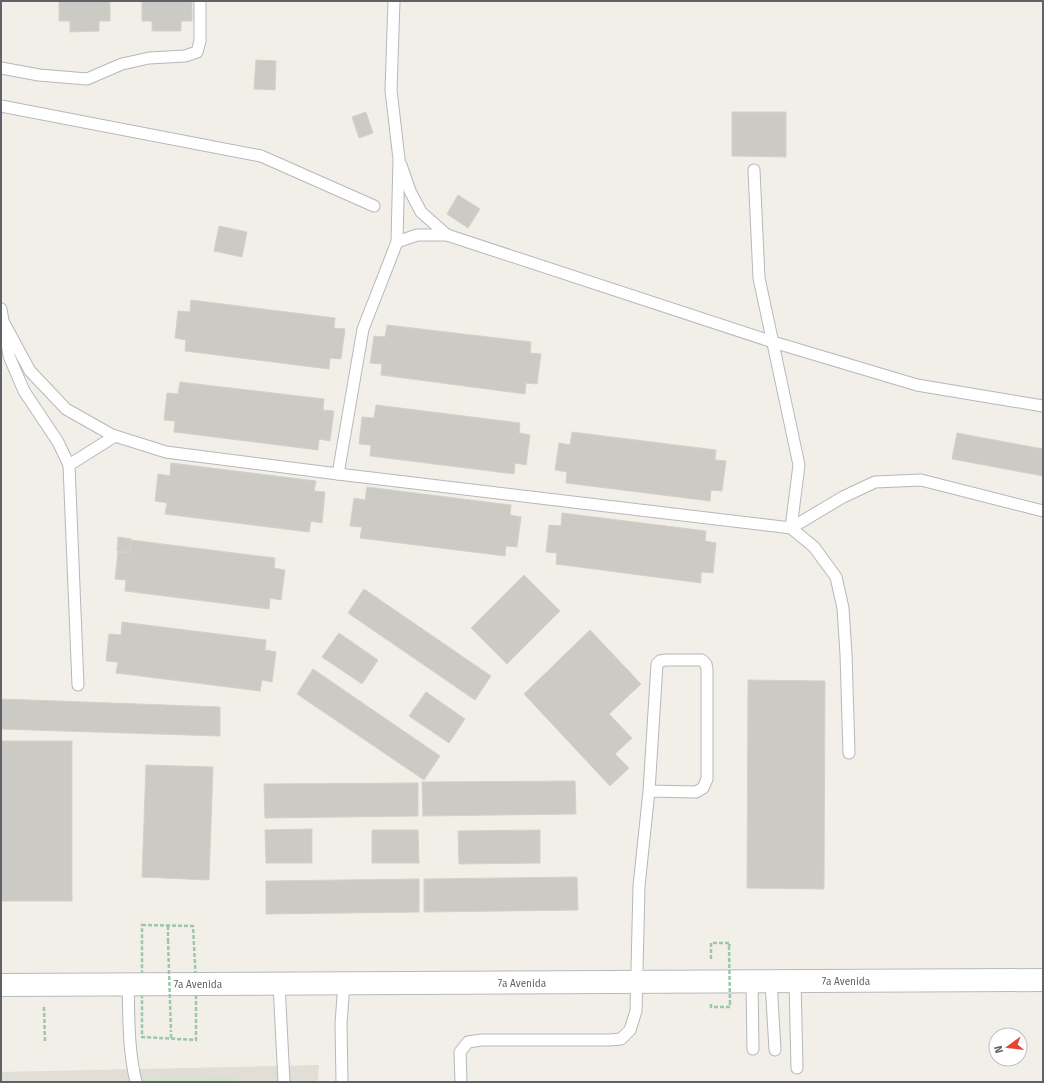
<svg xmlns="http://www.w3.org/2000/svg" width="1044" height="1083" font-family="'Fira Sans',sans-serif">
<rect width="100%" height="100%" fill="#f1efe8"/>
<polygon fill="#e1ded6" points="319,1065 318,1082 1,1082 1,1072"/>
<polygon fill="#c5e8c5" points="236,1079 236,1082 135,1082 135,1080"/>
<g fill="#cccac5" stroke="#d6d1c6">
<polygon points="59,1 110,1 110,21 99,21 99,31 70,32 70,21 59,21"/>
<polygon points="142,1 192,1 192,21 181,21 181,31 152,31 152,21 142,21"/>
<polygon points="256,60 276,61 275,90 254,89"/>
<polygon points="366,112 373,133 359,138 352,117"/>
<polygon points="732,112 786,112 786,157 732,156"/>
<polygon points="458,195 480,209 468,228 447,214"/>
<polygon points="219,226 247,232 242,257 214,251"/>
<polygon points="191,300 335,318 334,328 345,329 341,359 330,358 329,369 185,351 186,340 175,338 178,311 190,312"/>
<polygon points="387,325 531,342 530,353 541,354 537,384 526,383 525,394 381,375 382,364 370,363 374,336 385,337"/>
<polygon points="180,382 324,399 323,410 334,411 330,441 319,439 318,450 174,432 175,421 164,420 167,393 178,394"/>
<polygon points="376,405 520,423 519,433 530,435 526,465 515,463 514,474 370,456 371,445 359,444 362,417 374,418"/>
<polygon points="572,432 716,450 715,460 726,461 722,491 711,490 710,501 566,483 567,472 555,470 559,443 570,445"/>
<polygon points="957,433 1043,449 1043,476 952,459"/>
<polygon points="171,463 316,481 314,491 325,492 322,523 311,521 309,532 165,514 167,503 155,501 158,474 170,476"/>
<polygon points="367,487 511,505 510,515 521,517 517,547 506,546 505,556 360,538 362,527 350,526 354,498 365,500"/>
<polygon points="562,513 706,531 705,541 716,543 713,573 701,572 701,583 556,564 557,553 546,552 549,525 561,526"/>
<polygon points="118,537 131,539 130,553 117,551"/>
<polygon points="131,540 275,558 274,568 285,570 281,600 270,598 269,609 125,591 126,580 115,579 118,552 130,553"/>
<polygon points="524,575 560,611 507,664 471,628"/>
<polygon points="364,589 491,676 475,700 348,613"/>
<polygon points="122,622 266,640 265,650 276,652 272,682 262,680 260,691 116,673 118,662 106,661 109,634 121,635"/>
<polygon points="590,630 641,684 609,714 632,738 615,754 629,768 610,786 524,694"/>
<polygon points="339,633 378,660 362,684 322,657"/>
<polygon points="313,669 440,756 424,780 297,694"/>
<polygon points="748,680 825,681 824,889 747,888"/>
<polygon points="426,692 465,719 449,743 409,716"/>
<polygon points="1,699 220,707 220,736 1,729"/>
<rect x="1" y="741" width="71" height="160"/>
<polygon points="146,765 213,767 209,880 142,877"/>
<polygon points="575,781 576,814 423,816 422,782"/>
<polygon points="418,783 418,816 265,818 264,784"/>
<polygon points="312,829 312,863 266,863 265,830"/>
<polygon points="372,830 418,830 419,863 372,863"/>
<polygon points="540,830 540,863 459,864 458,831"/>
<polygon points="577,877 578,910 424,912 424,879"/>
<polygon points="419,879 419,912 266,914 266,881"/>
</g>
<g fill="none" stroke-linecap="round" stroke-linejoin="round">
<defs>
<g id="service">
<polyline points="1,68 39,75 87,79 122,64 149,58 185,56 197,52 200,41 200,1"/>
<polyline points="1,106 261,156 374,206"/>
<polyline points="401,165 410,191 421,212 447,235"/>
<polyline points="754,170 759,278 799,465 791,528 814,547 836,577 843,608 846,654 849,753"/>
<polyline points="397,242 417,235 447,235 773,342 917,385 1043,406"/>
<polyline points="1,309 3,321 30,371 66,409 112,435 166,452 338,474 791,528 843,497 875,482 921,480 1043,511"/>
<polyline points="5,331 9,356 24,391 58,442 69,465 78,685"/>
<polyline points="69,465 115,436"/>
<polyline points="338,474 363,329 397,242 399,159 391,90 394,1"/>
<polyline points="752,981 753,1049"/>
<polyline points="771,981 775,1050"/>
<polyline points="795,981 797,1068"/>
<path d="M128,984C129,1017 128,1049 136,1082"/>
<polyline points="279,984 284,1082"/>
<polyline points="342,1082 341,1024 344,983"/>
<polyline points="461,1082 460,1052 468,1042 481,1040 609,1040 621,1039 630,1030 636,1011 639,886 649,791 657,664 660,661 666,660 702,660 706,664 707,669 707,779 703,788 696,792 649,791"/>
</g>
<polyline id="secondary" points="1,985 1043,980"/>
</defs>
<use href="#service" stroke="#b5b8bc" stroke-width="13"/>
<use href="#secondary" stroke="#b6babf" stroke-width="24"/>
<g stroke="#9cc7a9" stroke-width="2.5" stroke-dasharray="4 2" stroke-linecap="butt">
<polygon points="142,925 193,926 196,984 196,1040 142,1037"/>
<polyline points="168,926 168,940"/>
<polyline points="711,959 711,943 730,943 729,946"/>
<polyline points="711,1004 711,1007 730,1007 730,1004"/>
<polyline points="44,1007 45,1042"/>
<polyline points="171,1038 171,1032"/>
</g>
<use href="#service" stroke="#fff" stroke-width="11"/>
<use href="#secondary" stroke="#fff" stroke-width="22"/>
<g stroke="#9cc7a9" stroke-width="2.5" stroke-dasharray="4 2" stroke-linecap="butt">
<polyline points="168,940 171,1032"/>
<polyline points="729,946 730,1004"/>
</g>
</g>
<g text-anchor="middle" stroke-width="3" stroke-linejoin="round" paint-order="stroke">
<g font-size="10" fill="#5f6368" stroke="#fff">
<text x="846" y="985">7a Avenida</text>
<text x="522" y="987">7a Avenida</text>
<text x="198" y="988">7a Avenida</text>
</g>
</g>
<rect width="1044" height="1083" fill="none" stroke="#5f6368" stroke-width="4"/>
<g transform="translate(1008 1047) rotate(255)"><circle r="19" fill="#ffffff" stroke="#bfc1c3"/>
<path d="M0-3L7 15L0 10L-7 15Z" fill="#ea4335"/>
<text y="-6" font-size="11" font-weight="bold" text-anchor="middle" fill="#5f6368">N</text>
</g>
</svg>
